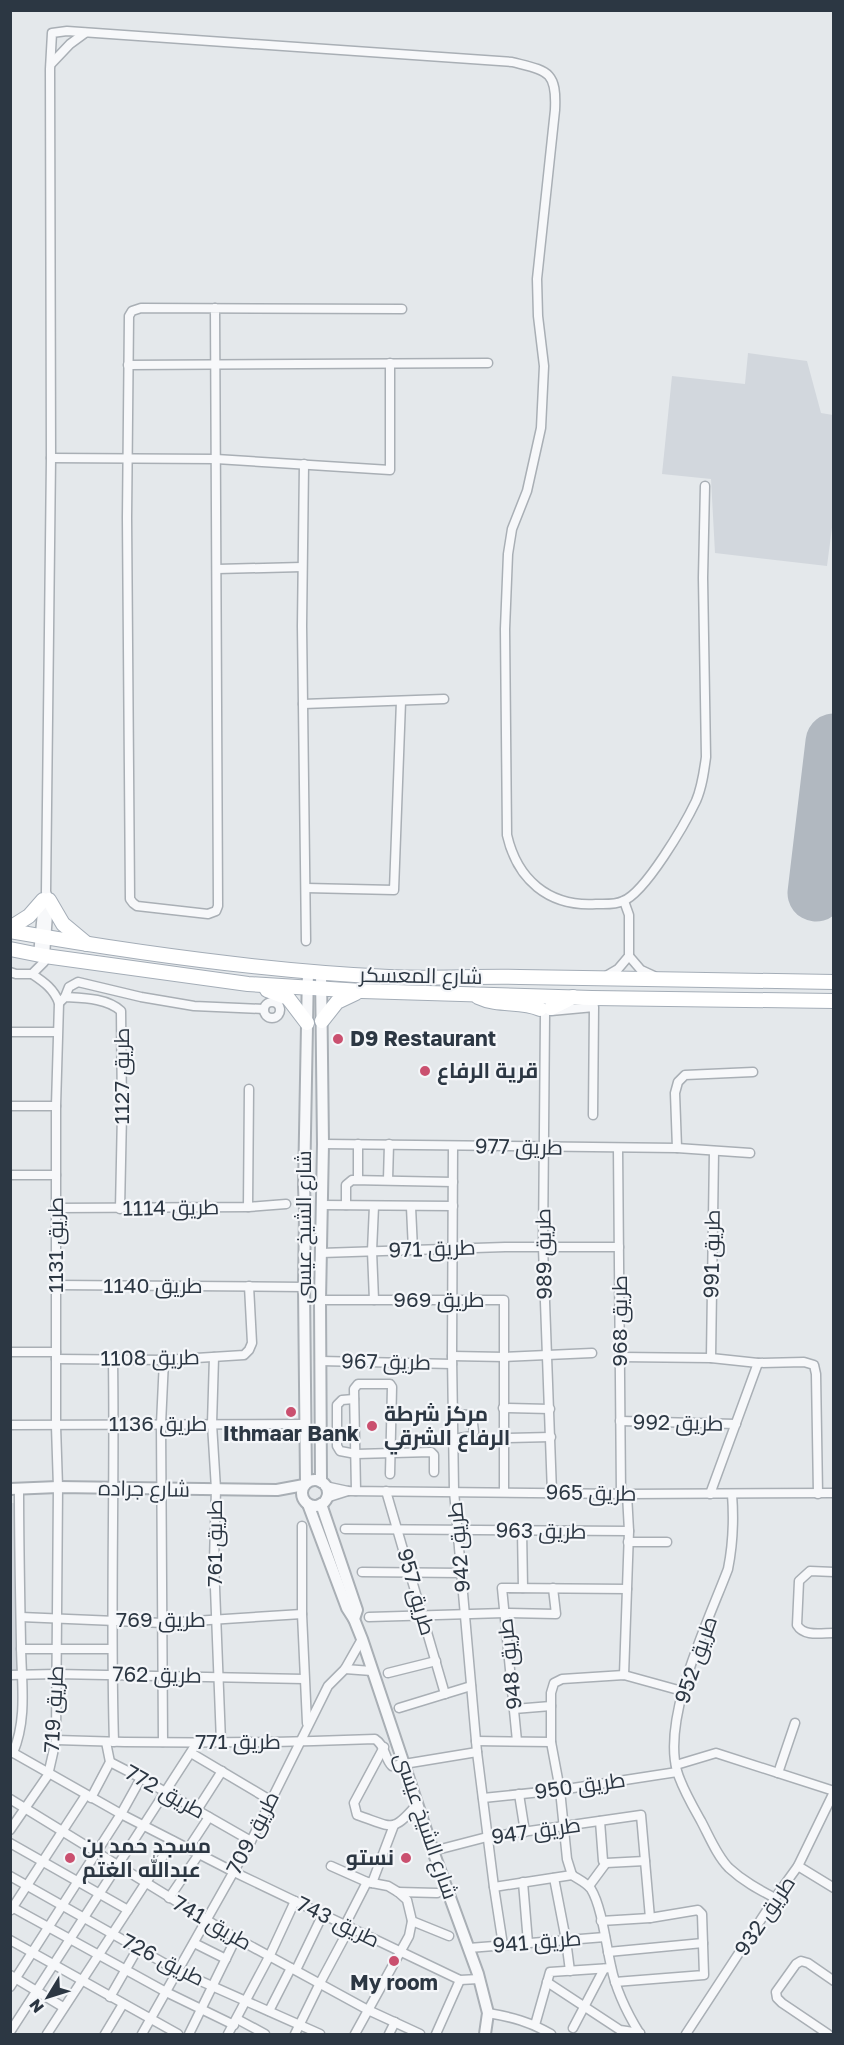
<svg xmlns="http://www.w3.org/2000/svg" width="844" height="2045" font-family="'Golos Text',Cairo,sans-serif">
<rect width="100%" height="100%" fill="#e4e8eb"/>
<g fill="#d2d7dd">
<polygon points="748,353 807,361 821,413 833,415 834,512 827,566 715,553 711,479 662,474 672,376 745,384"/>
<polygon points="10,1503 14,1503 17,1671 11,1671"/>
</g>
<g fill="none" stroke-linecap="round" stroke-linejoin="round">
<polyline stroke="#b1b8c0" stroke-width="57" points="816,893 834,742"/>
<defs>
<g id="minor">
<polyline points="51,64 70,44 85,33"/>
<polyline points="215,308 218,906 216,911 208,914 137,906 133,903 130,899 127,518 129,316 132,311 141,308 402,309"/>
<polyline points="128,365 488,363"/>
<polyline points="51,458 216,459 390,470 390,363"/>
<polyline points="304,464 302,626 306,941"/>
<polyline points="217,569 302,567"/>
<polyline points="303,704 444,699"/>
<polyline points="306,888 394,890 401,701"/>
<polyline points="38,955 43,901"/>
<polyline points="629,956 641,970 654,976"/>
<path d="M10,972L16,974H32L44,962L45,956L49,900L46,892L51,458L50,69L52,33L67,31L512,62C547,71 557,70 555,110L537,279L538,316L544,366L541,428L527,491L512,529L508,554L505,629L507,835C517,879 548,907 596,904C604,904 615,905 623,901C645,893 685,824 696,801C702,787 704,772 706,757L703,578L705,486"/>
<polyline points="606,976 618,969 629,956 629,915 624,901"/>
<polyline points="65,997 69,987 78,982 141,997 194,1006 264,1009"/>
<circle cx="272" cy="1010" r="8"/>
<path d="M59,1003L65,997C83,998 107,998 121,1011L122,1113L120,1209"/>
<polyline points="551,1011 594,1007 593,1115"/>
<polyline points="545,1015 543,1247 552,1493"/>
<polyline points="10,1032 57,1032"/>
<polyline points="10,1106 56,1106"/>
<polyline points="323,1144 677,1148 750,1153"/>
<polyline points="453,1146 452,1356 454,1491 477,1752 494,1887 503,1945"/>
<polyline points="618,1148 621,1494"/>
<polyline points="677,1148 675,1093 678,1082 685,1075 753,1072"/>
<polyline points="10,1175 56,1175"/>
<polyline points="358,1179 358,1144"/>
<polyline points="388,1180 389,1144"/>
<polyline points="322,1205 453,1206"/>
<polyline points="346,1205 346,1185 352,1180 453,1182"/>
<polyline points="374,1206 372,1251 374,1300"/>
<polyline points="248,1207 249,1089"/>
<polyline points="411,1207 413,1250"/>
<polyline points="56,1208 248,1207 286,1204"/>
<polyline points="321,1253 505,1247 619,1247"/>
<polyline points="56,1285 304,1287"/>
<polyline points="320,1300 504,1300 504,1492"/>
<polyline points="10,1352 56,1352"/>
<polyline points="452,1356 505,1357 592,1353"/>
<polyline points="214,1357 212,1424 216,1489 214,1562 221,1742"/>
<polyline points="620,1357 711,1358 758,1363 804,1362 814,1365 816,1374 818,1494"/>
<polyline points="711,1358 714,1151"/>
<polyline points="56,1359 164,1360 244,1355 249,1350 252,1343 249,1286"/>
<path d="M113,1360C115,1488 110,1615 114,1742"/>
<polyline points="321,1361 452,1364"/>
<polyline points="354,1399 342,1400 337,1405 337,1446 340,1451 356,1454 431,1452 434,1455 434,1472"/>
<polyline points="503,1408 550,1409"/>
<polyline points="453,1414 472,1415 474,1432 472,1436 453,1439"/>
<polyline points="620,1421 736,1424"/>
<polyline points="10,1425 305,1424"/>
<polyline points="503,1438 551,1437"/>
<polyline points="325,1486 348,1491 627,1494 834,1493"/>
<polyline points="356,1491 354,1389 358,1384 390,1384 392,1387 390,1474"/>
<polyline points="386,1491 445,1694"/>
<polyline points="710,1494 758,1363"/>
<path d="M732,1494C734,1520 733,1544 728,1569C708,1622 662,1716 677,1771C682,1788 692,1805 701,1821C709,1836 717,1856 729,1868C743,1881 758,1889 775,1898"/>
<polyline points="326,1498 348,1491"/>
<polyline points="302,1526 302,1614 307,1723"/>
<polyline points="345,1529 629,1531"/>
<polyline points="522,1530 523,1588"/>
<polyline points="628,1542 667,1542"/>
<polyline points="362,1572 461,1573"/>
<path d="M834,1572L810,1571L799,1581L797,1625C804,1637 821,1633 834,1633"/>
<polyline points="21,1617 163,1623 302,1614"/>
<polyline points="369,1617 505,1613 556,1614 553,1588"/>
<polyline points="21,1649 111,1649"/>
<polyline points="345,1669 372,1671"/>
<polyline points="388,1673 436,1661"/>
<polyline points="10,1675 56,1674 304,1679"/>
<polyline points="624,1675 629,1531 627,1494"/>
<polyline points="399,1708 471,1686"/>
<polyline points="514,1709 551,1706"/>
<path d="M56,1740C162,1744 269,1743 375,1739C386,1746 384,1758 392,1766L477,1752"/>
<polyline points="476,1741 551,1742"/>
<polyline points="517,1741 502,1588 627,1589"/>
<polyline points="163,1742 161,1424 164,1360"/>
<path d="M384,1747L354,1803L357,1815C393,1827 392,1834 418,1803"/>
<polyline points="10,1751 121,1814 234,1872 460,1980 479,1979"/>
<path d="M13,1753C28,1717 21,1680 21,1643C20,1592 19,1540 19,1489"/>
<polyline points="191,1753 270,1800"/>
<polyline points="110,1762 141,1778 251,1841"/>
<polyline points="676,1765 716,1753 834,1791"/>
<polyline points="778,1773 795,1723"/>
<polyline points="519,1794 525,1832"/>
<polyline points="91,1798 110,1762 106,1742"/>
<polyline points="483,1798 560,1790 677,1772"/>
<polyline points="10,1799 236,1938 368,2010 420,2034"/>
<polyline points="197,1810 222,1771"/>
<polyline points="600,1821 603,1861 606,1863 645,1861"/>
<path d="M10,1830L48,1775L56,1740L58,1487L56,1426V1106L59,1003C54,989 44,982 32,974"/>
<polyline points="10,1843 128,1910"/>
<polyline points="188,1849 209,1817"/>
<polyline points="433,1851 487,1837 641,1815 650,1918"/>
<polyline points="331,1866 367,1882 388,1886 398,1892 407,1900 412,1921 449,1936"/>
<polyline points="798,1866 834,1888"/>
<polyline points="572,1875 567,1859 560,1790 551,1742 551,1693 554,1683 562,1679 624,1675 682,1691"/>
<path d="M572,1875C578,1879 587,1883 591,1889C602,1907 606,1945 611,1966C616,1991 627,2013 640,2034"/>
<polyline points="10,1876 178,1971 320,2034"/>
<polyline points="554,1878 566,1940 570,1971"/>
<polyline points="523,1882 528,1943"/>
<polyline points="372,1883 394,1825"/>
<polyline points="589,1886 606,1863"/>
<polyline points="494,1887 572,1875"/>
<polyline points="398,1892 437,1893"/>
<polyline points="169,1898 199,1854"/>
<polyline points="10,1906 166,1992 234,2025"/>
<polyline points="11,1910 86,1795"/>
<polyline points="601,1921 650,1918 698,1910 702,1914 704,1975 615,1982"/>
<polyline points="345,1925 367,1882"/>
<polyline points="10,1940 178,2034"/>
<polyline points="194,1943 226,1959"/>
<polyline points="469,1948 605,1937"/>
<polyline points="608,1952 703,1943"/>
<polyline points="296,1970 323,1914"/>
<polyline points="10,1975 63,2007"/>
<polyline points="547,1982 620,2030 640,2033"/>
<polyline points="10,1987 121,1814 141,1778"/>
<polyline points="110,1997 138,1948"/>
<polyline points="269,2011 291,1968"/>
<path d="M488,2013C512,2017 530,2022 551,2034"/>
<polyline points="237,2019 265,2034"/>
<polyline points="535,2025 550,1972 611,1968"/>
<polyline points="573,2028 604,1969"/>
<polyline points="10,2032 198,1741"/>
<polyline points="47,2034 173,1841"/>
<polyline points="105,2034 123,2004"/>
<polyline points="142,2034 251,1841 328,1686 345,1669 362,1639"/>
<polyline points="189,2034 236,1938"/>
<polyline points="228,2034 270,1955 295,1901"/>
<polyline points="295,2034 320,1983 350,1927"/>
<polyline points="355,2034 409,1936 412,1921"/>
<polyline points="389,2034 395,2022"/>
<polyline points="436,2034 460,1980"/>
<polyline points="686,2034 775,1898 798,1866 834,1792"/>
<polyline points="828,2034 782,2003 777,1998 776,1992 796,1964 801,1961 808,1963 834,1981"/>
</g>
<g id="tertiary">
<polyline points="321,972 323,1144 320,1300 321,1482"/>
<circle cx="315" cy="1493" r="13"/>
<polyline points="306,1483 304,1287 305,1211 304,1187 308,971"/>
<polyline points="10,1489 58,1487 277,1490 304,1485"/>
<polyline points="308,1504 347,1608 354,1619 362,1639 433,1851 478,1974 488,2013 485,2034"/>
<polyline points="321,1504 357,1610 354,1619"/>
</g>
<g id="primary">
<polyline points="49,900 63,924 87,944"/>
<polyline points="10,928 29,916 43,900"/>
<path d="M10,931C136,953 262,971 389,977C433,979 476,976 520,977C625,979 729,980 834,982"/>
<polyline points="10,949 45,956 248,984 362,991 592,998 834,1001"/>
<polyline points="267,990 288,998 307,1023"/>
<path d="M478,997C499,1007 521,1000 540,1009"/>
<polyline points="551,1008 573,997"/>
<polyline points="322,1021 337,1002 356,993"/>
</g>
</defs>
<use href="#minor" stroke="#a9afb5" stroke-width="11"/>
<use href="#tertiary" stroke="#a9afb5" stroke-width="14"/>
<use href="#primary" stroke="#a4adb7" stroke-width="16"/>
<use href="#minor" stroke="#f7f8fa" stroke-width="8"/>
<use href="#tertiary" stroke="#f7f8fa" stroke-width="10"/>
<use href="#primary" stroke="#fff" stroke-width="14"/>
</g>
<g fill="#ca506f" stroke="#f4f6f9" stroke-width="2">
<circle cx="338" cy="1039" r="6"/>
<circle cx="425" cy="1071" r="6"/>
<circle cx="291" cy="1412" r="6"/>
<circle cx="372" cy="1426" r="6"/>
<circle cx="70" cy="1858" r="6"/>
<circle cx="406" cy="1858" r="6"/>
<circle cx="394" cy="1961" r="6"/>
</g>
<g text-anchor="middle" stroke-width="4.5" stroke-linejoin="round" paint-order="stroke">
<g font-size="21" fill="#2c3743" stroke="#f4f6f9">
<text transform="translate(421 976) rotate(1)" y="7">شارع المعسكر</text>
<text transform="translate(122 1076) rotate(-90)" y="7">طريق 1127</text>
<text transform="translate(519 1147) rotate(1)" y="7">طريق 977</text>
<text transform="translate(171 1208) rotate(-1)" y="7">طريق 1114</text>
<text transform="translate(304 1227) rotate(-90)" y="7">شارع الشيخ عيسى</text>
<text transform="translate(56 1245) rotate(-90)" y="7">طريق 1131</text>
<text transform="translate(432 1249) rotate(-2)" y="7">طريق 971</text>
<text transform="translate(544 1254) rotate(-91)" y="7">طريق 989</text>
<text transform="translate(712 1254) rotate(-89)" y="7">طريق 991</text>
<text x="153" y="1293">طريق 1140</text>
<text x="439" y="1307">طريق 969</text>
<text transform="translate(620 1321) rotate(-90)" y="7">طريق 968</text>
<text transform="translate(150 1358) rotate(-1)" y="7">طريق 1108</text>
<text transform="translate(386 1362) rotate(1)" y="7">طريق 967</text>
<text transform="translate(678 1423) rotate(1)" y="7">طريق 992</text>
<text x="158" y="1431">طريق 1136</text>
<text transform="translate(144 1489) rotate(1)" y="7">شارع جراده</text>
<text transform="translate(591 1493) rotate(1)" y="7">طريق 965</text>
<text transform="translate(541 1531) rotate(1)" y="7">طريق 963</text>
<text transform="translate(215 1543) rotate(-90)" y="7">طريق 761</text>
<text transform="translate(459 1547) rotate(-95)" y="7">طريق 942</text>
<text transform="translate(416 1592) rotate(74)" y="7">طريق 957</text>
<text x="161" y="1627">طريق 769</text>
<text transform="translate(696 1660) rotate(-71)" y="7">طريق 952</text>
<text transform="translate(510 1664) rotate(-96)" y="7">طريق 948</text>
<text transform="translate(157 1675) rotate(1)" y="7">طريق 762</text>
<text transform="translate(54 1709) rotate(-87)" y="7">طريق 719</text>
<text x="238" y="1749">طريق 771</text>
<text transform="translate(580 1786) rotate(-8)" y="7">طريق 950</text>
<text transform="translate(165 1792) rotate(29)" y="7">طريق 772</text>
<text transform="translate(426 1826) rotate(71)" y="7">شارع الشيخ عيسى</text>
<text transform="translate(536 1831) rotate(-8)" y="7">طريق 947</text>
<text transform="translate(253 1833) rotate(-63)" y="7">طريق 709</text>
<text transform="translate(765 1916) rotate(-56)" y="7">طريق 932</text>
<text transform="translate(338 1922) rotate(26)" y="7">طريق 743</text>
<text transform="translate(212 1923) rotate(30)" y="7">طريق 741</text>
<text transform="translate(537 1942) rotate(-5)" y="7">طريق 941</text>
<text transform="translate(163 1960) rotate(27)" y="7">طريق 726</text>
</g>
<g font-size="21" font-weight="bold" fill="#2c3743" stroke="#f4f6f9" text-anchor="start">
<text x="350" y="1046">D9 Restaurant</text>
<text x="437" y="1078">قرية الرفاع</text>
<text x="384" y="1421">مركز شرطة<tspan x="384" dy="24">الرفاع الشرقي</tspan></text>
<text x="291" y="1441" text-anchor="middle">Ithmaar Bank</text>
<text x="82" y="1853">مسجد حمد بن<tspan x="82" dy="24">عبدالله الغتم</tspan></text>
<text x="394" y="1865" text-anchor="end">نستو</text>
<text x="394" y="1990" text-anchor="middle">My room</text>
</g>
</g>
<rect width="844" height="2045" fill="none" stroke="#2c3743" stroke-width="24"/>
<g transform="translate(48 1997) rotate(232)" stroke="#f4f6f9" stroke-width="4.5" paint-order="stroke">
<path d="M0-4.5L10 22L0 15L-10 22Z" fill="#2c3743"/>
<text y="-9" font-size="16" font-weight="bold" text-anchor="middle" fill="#2c3743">N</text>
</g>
</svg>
